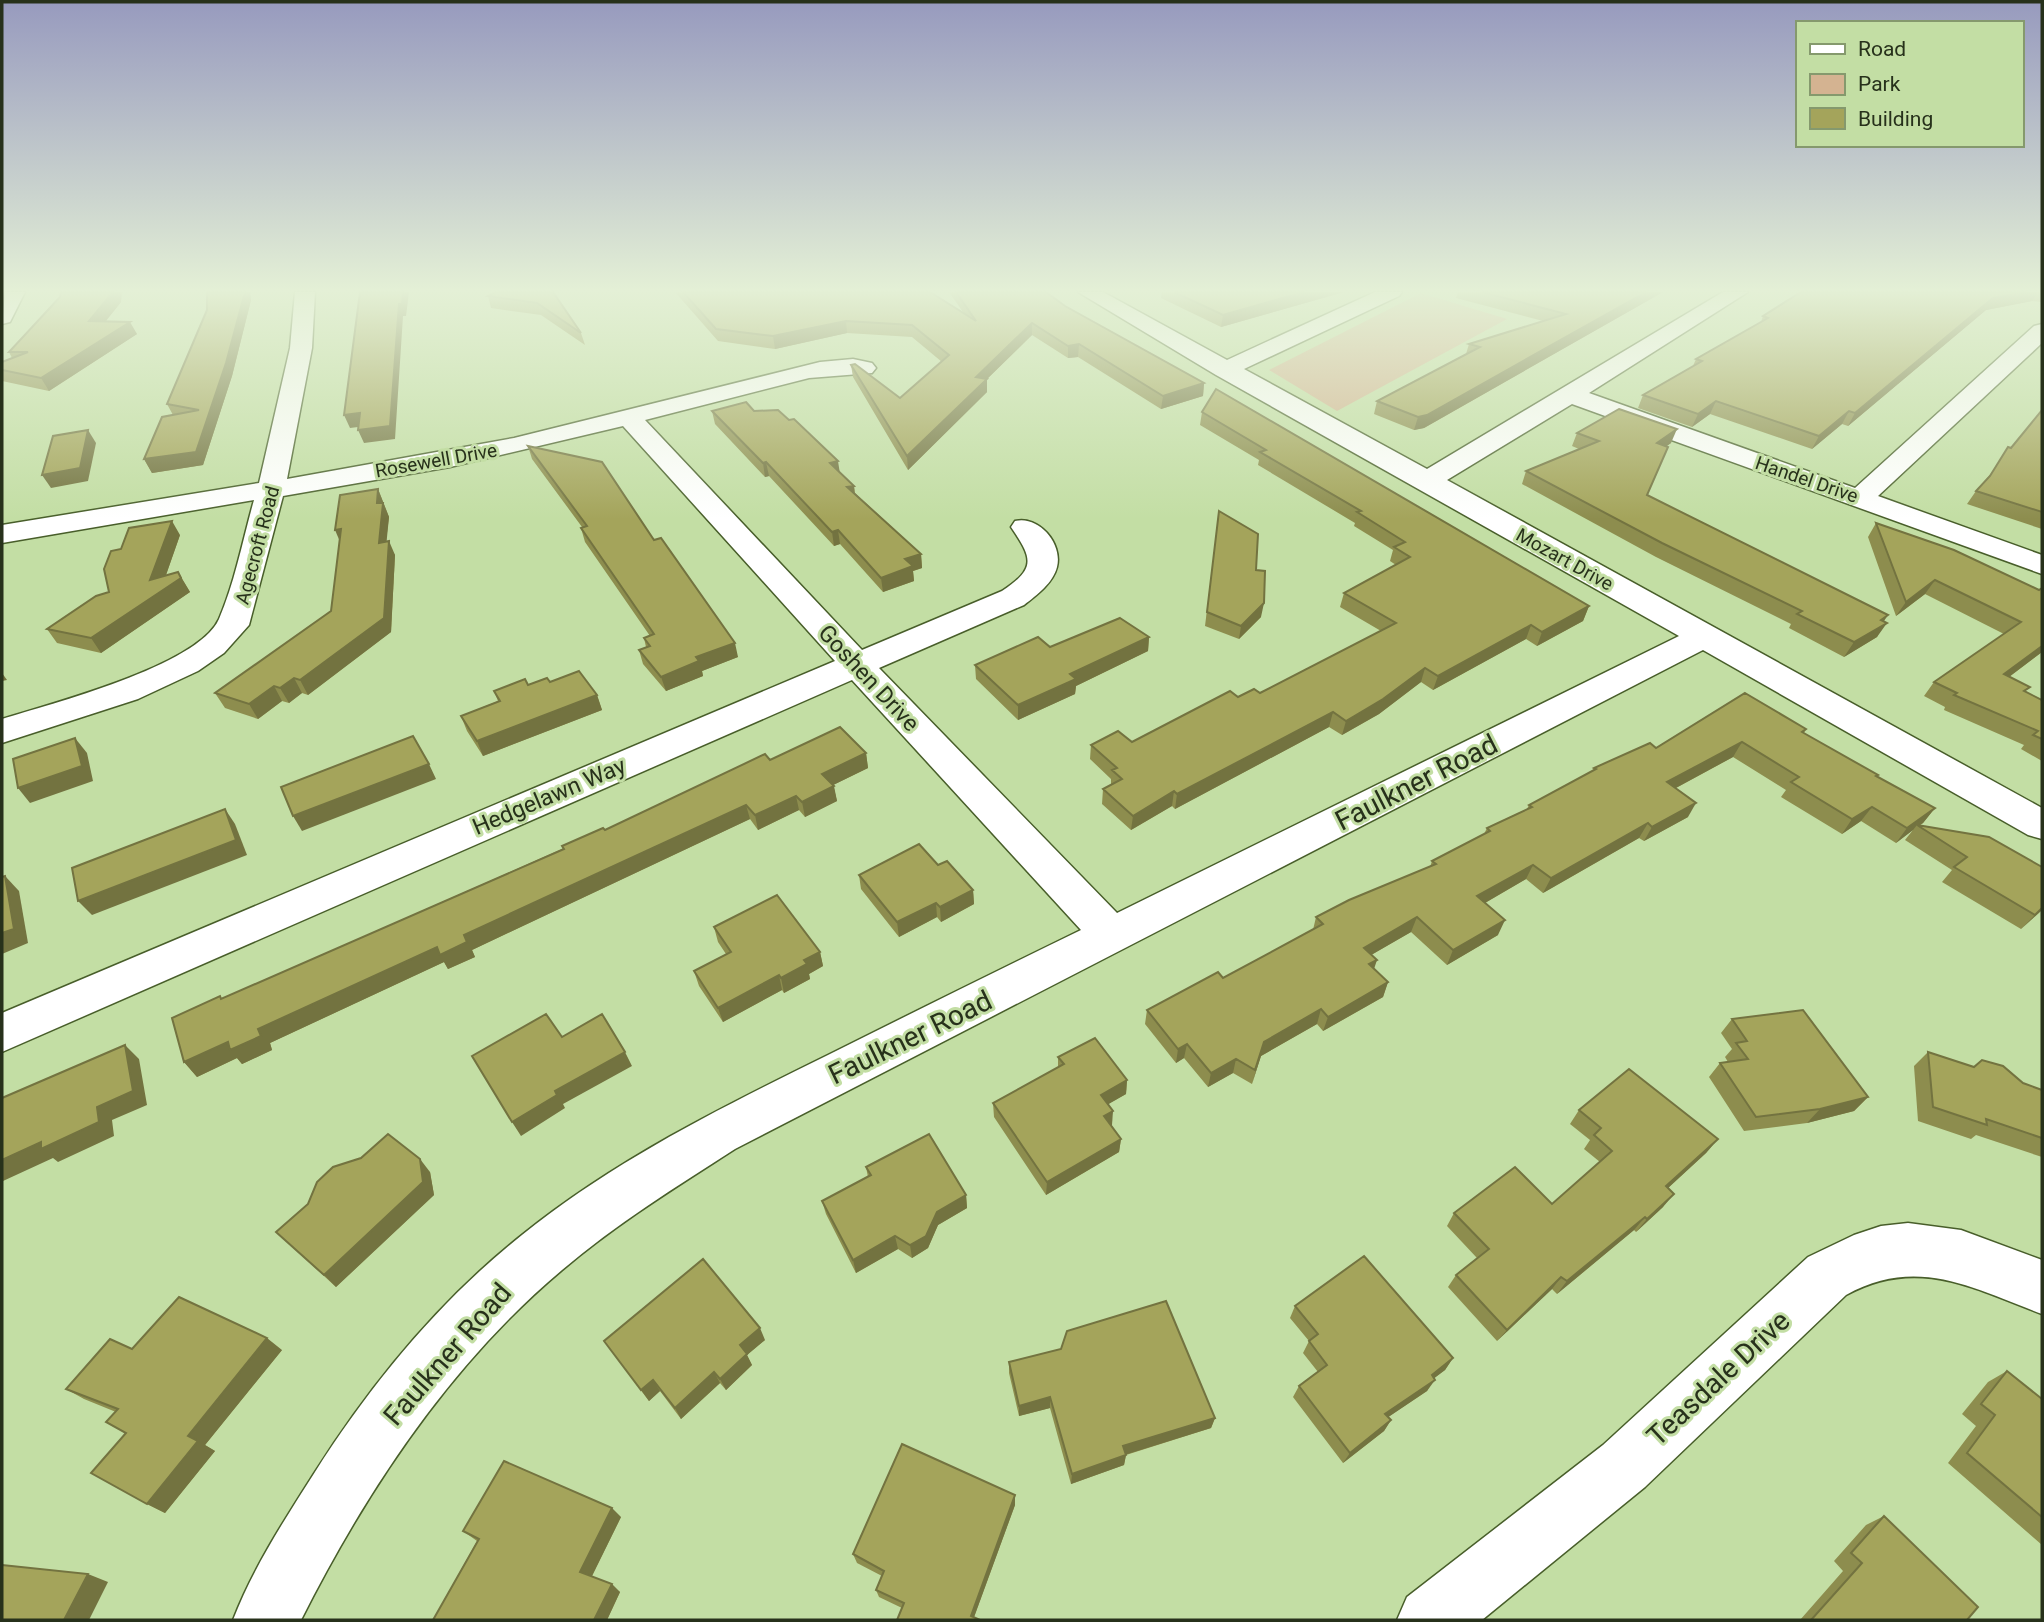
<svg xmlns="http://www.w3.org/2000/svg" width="2044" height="1622" font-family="Roboto,sans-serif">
<rect width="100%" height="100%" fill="#c3dea4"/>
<polygon fill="#d4b391" points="1421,293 1507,319 1337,411 1269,370"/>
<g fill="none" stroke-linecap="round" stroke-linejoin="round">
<defs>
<g id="minor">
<polygon points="5,292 25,292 10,322 2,324"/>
<path d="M295,292H315L312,348L287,479L514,438L820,362L853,359L872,363L876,368L872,373L809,378L645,420L862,650L1002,591C1037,568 1032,558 1011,527L1015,521C1038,515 1063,543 1057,567C1053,583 1037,595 1024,605L879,668L1117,913L1679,636L1216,375L1078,292H1103L1227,360L1375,292H1402L1399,296L1244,369L1427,469L1723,292H1748L1589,393L1855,488L2034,326L2042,324V343L1878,496L2042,555V574L1572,404L1447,480L2042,808V839L2028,835L1703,650L735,1149C676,1187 616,1224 562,1270C450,1364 366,1491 301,1620H233C253,1568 285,1519 315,1472C371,1384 440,1300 522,1235C615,1160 722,1107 828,1055C912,1013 997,971 1081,930L852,680L2,1052V1013L835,661L623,426L450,467L283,496L249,625L224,653L198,671L138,699L2,743V719C50,704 198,666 219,619C235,582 243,539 254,500L2,543V525L259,483L290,348Z"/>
<path d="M1908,1223L1961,1230L2042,1260V1314C1974,1289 1918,1255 1846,1295L1645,1487L1482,1620H1397L1407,1597L1603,1445L1808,1257L1854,1235L1881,1226Z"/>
</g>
</defs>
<use href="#minor" stroke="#485e2a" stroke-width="3"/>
<use href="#minor" fill="#fff" fill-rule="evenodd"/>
</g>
<g fill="#8d8d4e">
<polygon points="207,292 250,292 251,300 232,376 203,465 152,473 144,459 173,415 167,404 207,310"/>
<polygon points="553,292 581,333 585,345 541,315 491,308 488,296"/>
<polygon points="675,292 930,292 963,312 949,292 1046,292 1065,306 1204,383 1203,396 1161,409 1078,357 1068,358 1032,335 987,379 987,392 908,470 853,377 851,365 900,398 942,362 912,337 847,333 775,349 718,341"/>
<polygon points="1162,292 1344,292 1221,327 1161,298"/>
<polygon points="1458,292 1663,292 1424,428 1414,430 1374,414 1377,401 1466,354 1469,344 1543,321 1456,298"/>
<polygon points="1801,292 2042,292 2042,302 2032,301 1986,310 1848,426 1842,424 1812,449 1710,414 1692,427 1638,408 1643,395 1693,366 1696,359 1761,322 1763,316"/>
<polygon points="121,302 106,321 137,334 49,391 2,381 2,362 12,358 9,352"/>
<polygon points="2042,410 2042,529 1967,504 1976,491 1988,477"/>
<polygon points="712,411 754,411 840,472 854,486 855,493 921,554 922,568 913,571 914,581 883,592 840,544 834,546 769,476 765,477 715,424"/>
<polygon points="1202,412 1589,606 1583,621 1537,646 1526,639 1433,690 1421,682 1379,714 1342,735 1329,727 1175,809 1172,806 1131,830 1102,804 1103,789 1111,785 1111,779 1090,759 1091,745 1132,742 1238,697 1260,693 1381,631 1340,607 1344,593 1396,565 1390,561 1393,550 1354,526 1355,523 1258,465 1259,460 1200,425"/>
<polygon points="1577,433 1671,443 1666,446 1647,495 1884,622 1877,637 1844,657 1789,628 1791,624 1656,557 1522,484 1526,471 1579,449 1572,446"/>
<polygon points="528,446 654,540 738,657 702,671 703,676 666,691 643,664 639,650 646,647 644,638 650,636 585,542 581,528 582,527 532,459"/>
<polygon points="378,489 389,517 386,541 395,555 391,632 308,695 302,693 289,703 282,701 258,719 225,708 215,693 331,611"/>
<polygon points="1219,511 1256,570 1261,617 1239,639 1205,626"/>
<polygon points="1876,523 2039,590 2042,588 2042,652 2009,677 2026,692 2042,700 2042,761 2021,749 2024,745 1944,710 1945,707 1924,696 1934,682 2004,634 1925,594 1896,616 1868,537"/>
<polygon points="180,535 166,575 178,572 190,592 101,653 57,643 47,629 109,592 121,549"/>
<polygon points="1149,637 1148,651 1076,686 1075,694 1018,720 976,679 975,665 1050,647"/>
<polygon points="550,682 597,695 602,710 483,756 467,731 461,716 498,701 494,691"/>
<polygon points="1806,729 1804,733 1878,775 1877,777 1935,808 1923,823 1919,826 1989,837 2042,910 2021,929 1942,882 1952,870 1905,840 1913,830 1896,843 1861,821 1842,834 1781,797 1786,790 1733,757 1676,788 1688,817 1644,841 1639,838 1543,893 1526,879 1485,903 1498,935 1447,965 1411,932 1371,955 1374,969 1388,982 1383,997 1323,1031 1317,1024 1261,1056 1252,1084 1233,1073 1208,1087 1184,1058 1176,1063 1145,1024 1147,1010 1223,978 1313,930 1316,917 1430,867 1432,861 1484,834 1487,828 1527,809 1529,805 1592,772 1594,768 1656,748"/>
<polygon points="866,753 868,768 833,785 837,801 805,817 799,810 758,830 750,819 472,950 475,957 448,969 444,962 270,1043 272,1050 242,1064 237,1058 197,1077 184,1062 222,999 605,830 770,760"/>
<polygon points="938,865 973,890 974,904 941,922 937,917 899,937 861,889 859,875"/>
<polygon points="714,927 820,952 823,966 809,974 810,979 784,993 782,990 723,1022 699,986 694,971 726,954 718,942"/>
<polygon points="1732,1019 1868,1097 1854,1111 1807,1123 1744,1131 1709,1077 1720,1063 1728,1062 1725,1057 1732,1049 1721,1033"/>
<polygon points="1928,1052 2042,1090 2042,1157 1976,1135 1971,1139 1918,1121 1914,1066"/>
<polygon points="1058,1057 1127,1080 1126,1094 1108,1104 1112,1125 1111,1125 1121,1139 1119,1152 1046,1195 994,1117 993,1103 1058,1068"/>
<polygon points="1579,1110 1718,1139 1706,1153 1668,1188 1663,1207 1636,1232 1634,1230 1557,1294 1552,1289 1497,1341 1448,1287 1456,1275 1477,1258 1447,1226 1454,1213 1552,1204 1600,1162 1584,1149 1590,1140 1570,1124"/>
<polygon points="866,1167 966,1195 967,1208 938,1225 928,1248 912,1258 898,1249 856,1273 826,1214 822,1201 868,1177"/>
<polygon points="430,1172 434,1195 336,1287 276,1232 308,1204"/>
<polygon points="1295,1306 1453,1358 1445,1370 1434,1378 1427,1391 1388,1417 1391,1420 1384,1431 1343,1463 1293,1397 1299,1386 1318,1372 1303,1353 1309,1341 1290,1318"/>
<polygon points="765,1340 747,1355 752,1365 726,1390 720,1383 681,1419 660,1391 649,1401 604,1341"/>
<polygon points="132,1349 282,1350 205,1445 215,1451 165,1513 147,1504 125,1433 106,1422 116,1412 84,1399 66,1389"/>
<polygon points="1009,1362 1215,1418 1211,1428 1126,1455 1124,1465 1071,1484 1050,1408 1019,1416 1009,1373"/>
<polygon points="2007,1371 2042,1399 2042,1545 1948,1463 1976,1426 1962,1414 1988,1382"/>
<polygon points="1015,1495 1015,1505 974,1617 902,1608 879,1597 876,1590 882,1576 857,1563 853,1554"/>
<polygon points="1884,1516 1967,1620 1800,1620 1843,1571 1834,1561 1866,1525"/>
<polygon points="621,1517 592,1576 620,1592 607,1620 433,1620 477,1541 463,1531"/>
</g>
<g fill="#737340">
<polygon points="113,292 122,292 121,302 96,333 89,321"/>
<polygon points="245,292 250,292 251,300 232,376 203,465 152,473 144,459 196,452"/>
<polygon points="403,292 409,292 406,316 403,316 395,439 364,443 358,430"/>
<polygon points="1304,292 1344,292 1221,327 1223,315"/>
<polygon points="1646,292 1663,292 1424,428 1414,430 1418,417"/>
<polygon points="2026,292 2038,292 2032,301 1986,310 1848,426 1855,413 1993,298"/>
<polygon points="846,321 847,333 775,349 773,336"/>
<polygon points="130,322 137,334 49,391 41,378"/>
<polygon points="1032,323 1032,335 987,379 987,392 908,470 907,456 976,377"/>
<polygon points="1079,344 1078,357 1068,358 1068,346"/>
<polygon points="1204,383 1203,396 1161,409 1163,396"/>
<polygon points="1716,401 1710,414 1692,427 1698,414"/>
<polygon points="1849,411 1842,424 1812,449 1819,436"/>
<polygon points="360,413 366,426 350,428 344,415"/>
<polygon points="1677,429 1671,443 1652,457 1657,443"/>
<polygon points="88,430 96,443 88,481 51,488 42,475"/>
<polygon points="838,461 840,474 830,463"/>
<polygon points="766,462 769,476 765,477 763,463"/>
<polygon points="854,486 855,499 847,487"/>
<polygon points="378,489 389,517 385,557 379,543 377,503"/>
<polygon points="172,521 180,535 160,592 178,572 190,592 101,653 91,638 150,580"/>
<polygon points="341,529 341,544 335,530"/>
<polygon points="838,530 840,544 834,546 832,532"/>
<polygon points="389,541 395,555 391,632 308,695 300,680"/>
<polygon points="921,554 922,568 913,571 914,581 883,592 881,578 905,559"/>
<polygon points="1935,580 1925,594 1896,616 1906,602"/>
<polygon points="1264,603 1261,617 1239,639 1241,626"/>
<polygon points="1589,606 1583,621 1537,646 1542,632"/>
<polygon points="1888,615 1880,627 1887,623 1877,637 1844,657 1854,642"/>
<polygon points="1531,625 1526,639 1433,690 1438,676"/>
<polygon points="1149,637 1148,651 1076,686 1075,694 1018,720 1018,705 1070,674"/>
<polygon points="735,643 738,657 702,671 703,676 666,691 661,677 696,657"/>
<polygon points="2042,646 2042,652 1993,689 2004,674"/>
<polygon points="1425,668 1421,682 1379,714 1342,735 1346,721"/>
<polygon points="2,673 7,680 2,681"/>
<polygon points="294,678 302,693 289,703 280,688"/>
<polygon points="274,686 282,701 258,719 249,704"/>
<polygon points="597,695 602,710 483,756 477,741"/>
<polygon points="1333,712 1329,727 1175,809 1177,794"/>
<polygon points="75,738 87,753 93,781 30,803 18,788"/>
<polygon points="1742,742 1733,757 1659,797 1667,782"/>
<polygon points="866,753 868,768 825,789 822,774"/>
<polygon points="429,764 436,779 302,831 293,816"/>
<polygon points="834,786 837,801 805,817 802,802"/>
<polygon points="1174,791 1172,806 1131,830 1133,816"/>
<polygon points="796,796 799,810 758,830 755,815"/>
<polygon points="1696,803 1688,817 1644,841 1652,827"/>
<polygon points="746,805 750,819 472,950 475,957 448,969 444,962 270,1043 272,1050 242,1064 237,1058 197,1077 184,1062 464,935"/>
<polygon points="1872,807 1861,821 1842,834 1852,819"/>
<polygon points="1935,808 1923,823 1918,826 1917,825 1913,830 1896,843 1907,828"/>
<polygon points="225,809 235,824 247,855 92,915 78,901"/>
<polygon points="1648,823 1639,838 1543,893 1551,878"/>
<polygon points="1533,865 1526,879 1471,911 1477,896"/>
<polygon points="5,876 19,891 28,943 2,954 2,933"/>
<polygon points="973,890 974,904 941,922 940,907"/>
<polygon points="936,903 937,917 899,937 897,922"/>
<polygon points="2042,908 2042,910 2021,929"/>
<polygon points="1417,917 1411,932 1359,962 1364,948"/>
<polygon points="1505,920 1498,935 1447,965 1453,950"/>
<polygon points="820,952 823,966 809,974 810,979 784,993 781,978 804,960"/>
<polygon points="1377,960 1372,975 1369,964"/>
<polygon points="779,975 782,990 723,1022 718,1008"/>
<polygon points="1388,982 1383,997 1323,1031 1328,1017"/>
<polygon points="1321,1009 1317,1024 1261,1056 1252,1084 1264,1042"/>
<polygon points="1187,1044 1184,1058 1176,1063 1178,1049"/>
<polygon points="125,1045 139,1059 147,1105 112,1120 114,1136 58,1162 53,1158 3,1181 2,1180 2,1160 41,1142 97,1107"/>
<polygon points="625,1052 632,1066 563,1104 565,1108 521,1136 512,1122 555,1091"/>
<polygon points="1236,1059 1233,1073 1208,1087 1211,1073"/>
<polygon points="1127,1080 1126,1094 1100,1109 1101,1095"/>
<polygon points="1868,1097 1854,1111 1807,1123 1820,1109"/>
<polygon points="1113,1111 1112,1125 1103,1130 1104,1116"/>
<polygon points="1121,1139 1119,1152 1046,1195 1047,1182"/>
<polygon points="1718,1139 1706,1153 1655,1200 1666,1186"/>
<polygon points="420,1159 430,1172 434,1195 336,1287 324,1275"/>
<polygon points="1674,1194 1663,1207 1636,1232 1647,1219"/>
<polygon points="966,1195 967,1208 938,1225 928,1248 912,1258 910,1245 937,1212"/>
<polygon points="1645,1217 1634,1230 1557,1294 1567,1281"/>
<polygon points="895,1236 898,1249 856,1273 853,1260"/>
<polygon points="1561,1277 1552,1289 1497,1341 1507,1330"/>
<polygon points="760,1328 765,1340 747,1355 752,1365 726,1390 720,1379 740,1345"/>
<polygon points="267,1338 282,1350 205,1445 215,1451 165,1513 147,1504 188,1436"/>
<polygon points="1453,1358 1445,1370 1424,1386 1432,1375"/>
<polygon points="714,1372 720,1383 681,1419 675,1408"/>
<polygon points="653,1380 660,1391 649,1401 641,1390"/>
<polygon points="1435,1380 1427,1391 1378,1424 1385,1414"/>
<polygon points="1050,1397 1050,1408 1019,1416 1019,1406"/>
<polygon points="1215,1418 1211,1428 1121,1456 1123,1446"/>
<polygon points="1391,1420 1384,1431 1343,1463 1350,1453"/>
<polygon points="1126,1455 1124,1465 1071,1484 1072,1474"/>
<polygon points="1015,1495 1015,1505 973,1620 971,1616"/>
<polygon points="612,1508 621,1517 590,1580 580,1572"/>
<polygon points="88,1574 108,1582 89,1620 64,1620"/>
<polygon points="612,1584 620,1592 607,1620 594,1620"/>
</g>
<g fill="#a4a45b" stroke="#737340" stroke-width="2">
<polygon points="61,292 113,292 89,321 130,322 41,378 2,370 2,362 28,352 9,352 60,297"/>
<polygon points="207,292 245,292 226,363 196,452 144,459 162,417 199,410 167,404 207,310"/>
<polygon points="360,292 403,292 402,304 399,304 390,426 358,430 360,413 344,415"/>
<polygon points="496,292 553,292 581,333 537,303 488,296"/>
<polygon points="683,292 930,292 976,321 956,292 1046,292 1065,306 1204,383 1163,396 1079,344 1068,346 1032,323 976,377 987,379 907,456 851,365 855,364 900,398 949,355 912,325 846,321 773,336 716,329"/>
<polygon points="1174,292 1304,292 1223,315"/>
<polygon points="1482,292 1646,292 1427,415 1418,417 1377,401 1480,347 1469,344 1566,314"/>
<polygon points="1801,292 2026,292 1993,298 1855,413 1849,411 1819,436 1716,401 1698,414 1643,395 1702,361 1696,359 1768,318 1763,316"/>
<polygon points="1216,389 1589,606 1542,632 1531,625 1438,676 1425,668 1383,699 1346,721 1333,712 1177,794 1174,791 1133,816 1103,789 1122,779 1112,770 1117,768 1091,745 1118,731 1132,742 1230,691 1238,697 1254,689 1260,693 1396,623 1344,593 1410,557 1394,547 1405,542 1357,512 1361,511 1260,452 1266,450 1202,412"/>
<polygon points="746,402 754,411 778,410 789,420 794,419 838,461 830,463 854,486 847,487 921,554 905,559 913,566 881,578 838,530 832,532 766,462 763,463 712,411"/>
<polygon points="1619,409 1677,429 1657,443 1668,447 1647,495 1888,615 1881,620 1887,623 1854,642 1797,614 1802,611 1662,543 1526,471 1599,441 1577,433"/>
<polygon points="2042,410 2042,512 1976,491 1990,476 2008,447 2011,448"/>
<polygon points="88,430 80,468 42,475 53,436"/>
<polygon points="528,446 602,462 654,540 661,538 735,643 696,657 699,661 661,677 639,650 650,646 644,638 654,634 581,528 587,526"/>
<polygon points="378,489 377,503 383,503 379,543 389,541 384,618 300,680 294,678 280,688 274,686 249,704 215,693 331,611 341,529 335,530 340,495"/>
<polygon points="1219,511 1258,534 1256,570 1265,571 1264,603 1241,626 1207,612"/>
<polygon points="172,521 150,580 178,572 181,578 91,638 47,629 96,596 109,592 104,569 111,551 121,549 129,528"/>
<polygon points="1876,523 1954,550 2039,590 2042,588 2042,646 2004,674 2030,687 2024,691 2042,700 2042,739 2033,735 2038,731 1954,695 1957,693 1934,682 2021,622 1935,580 1906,602"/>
<polygon points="1120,618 1149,637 1070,674 1076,679 1018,705 975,665 1038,637 1050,647"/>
<polygon points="579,671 597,695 477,741 461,716 500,701 494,691 525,679 528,685 547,678 550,682"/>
<polygon points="1745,693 1806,729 1802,732 1878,775 1876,776 1935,808 1907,828 1872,807 1852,819 1791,782 1799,777 1742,742 1667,782 1696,803 1652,827 1648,823 1551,878 1533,865 1477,896 1505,920 1453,950 1417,917 1364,948 1377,960 1369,964 1388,982 1328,1017 1321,1009 1264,1042 1255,1070 1236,1059 1211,1073 1187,1044 1178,1049 1147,1010 1218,972 1223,978 1323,924 1316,917 1349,900 1436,864 1432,861 1490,831 1487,828 1532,807 1529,805 1596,769 1594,768 1650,743 1656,748"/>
<polygon points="840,727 866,753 822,774 834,786 802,802 796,796 755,815 746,805 464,935 467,942 440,955 437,947 258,1029 261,1036 230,1050 228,1042 184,1062 172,1018 220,996 221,999 564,849 562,846 603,828 605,830 765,754 770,760"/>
<polygon points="413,736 429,764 293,816 281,787"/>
<polygon points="75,738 82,766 18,788 13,759"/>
<polygon points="225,809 236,840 78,901 72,868"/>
<polygon points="1917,825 1989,837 2042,867 2042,908 2035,915 1954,867 1967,857"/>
<polygon points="919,844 938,865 947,861 973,890 940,907 936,903 897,922 859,875"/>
<polygon points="5,876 14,929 2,933 2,877"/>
<polygon points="777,895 820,952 804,960 807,964 781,978 779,975 718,1008 694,971 731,952 714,927"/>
<polygon points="1803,1010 1868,1097 1820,1109 1756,1117 1720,1063 1748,1059 1736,1043 1747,1041 1732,1019"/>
<polygon points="546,1014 562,1037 602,1014 625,1052 555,1091 557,1095 512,1122 472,1056"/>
<polygon points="1095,1038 1127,1080 1101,1095 1113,1111 1104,1116 1121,1139 1047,1182 993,1103 1064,1064 1058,1057"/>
<polygon points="125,1045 133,1091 97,1107 99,1122 41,1149 41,1142 2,1160 2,1098"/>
<polygon points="1928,1052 1974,1067 1982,1060 2003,1066 2023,1083 2042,1090 2042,1138 1986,1119 1987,1125 1933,1107"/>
<polygon points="1629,1069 1718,1139 1666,1186 1674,1194 1647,1219 1645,1217 1567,1281 1561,1277 1507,1330 1456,1275 1489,1249 1454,1213 1515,1167 1552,1204 1612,1151 1594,1135 1601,1128 1579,1110"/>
<polygon points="388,1134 420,1159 423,1182 324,1275 276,1232 308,1204 317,1182 333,1167 361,1158"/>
<polygon points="929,1134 966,1195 937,1212 926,1236 910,1245 895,1236 853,1260 822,1201 871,1175 866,1167"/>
<polygon points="1364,1256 1453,1358 1432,1375 1435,1380 1385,1414 1391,1420 1350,1453 1299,1386 1327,1365 1309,1341 1318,1334 1295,1306"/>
<polygon points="703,1259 760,1328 740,1345 747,1354 720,1379 714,1372 675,1408 653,1380 641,1390 604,1341"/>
<polygon points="179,1297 267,1338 188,1436 198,1441 147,1504 91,1473 126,1433 106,1422 118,1409 66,1389 110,1339 132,1349"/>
<polygon points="1166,1301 1215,1418 1123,1446 1126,1455 1072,1474 1050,1397 1019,1406 1009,1362 1061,1349 1067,1331"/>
<polygon points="2007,1371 2042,1399 2042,1517 1967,1453 1995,1415 1981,1404"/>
<polygon points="902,1444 1015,1495 971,1616 980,1620 897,1620 904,1603 876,1590 884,1571 853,1554"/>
<polygon points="504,1461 612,1508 580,1572 612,1584 594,1620 433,1620 479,1539 463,1531"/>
<polygon points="1884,1516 1978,1607 1967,1620 1811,1620 1862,1563 1851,1553"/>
<polygon points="2,1565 88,1574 64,1620 2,1620"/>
</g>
<linearGradient id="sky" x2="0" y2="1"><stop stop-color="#979abe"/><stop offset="0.56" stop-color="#e4f0d6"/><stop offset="1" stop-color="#e4f0d6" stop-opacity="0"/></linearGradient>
<rect width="2044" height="519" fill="url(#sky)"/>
<g text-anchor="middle" stroke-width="6" stroke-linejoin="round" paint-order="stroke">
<g font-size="19" fill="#27311b" stroke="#c3dea4">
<text transform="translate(436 460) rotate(-10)" y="7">Rosewell Drive</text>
<text transform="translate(1807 479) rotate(19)" y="7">Handel Drive</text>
<text transform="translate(257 545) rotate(-75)" y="7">Agecroft Road</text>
<text transform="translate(1565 559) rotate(29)" y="7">Mozart Drive</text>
</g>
<g font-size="23" fill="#27311b" stroke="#c3dea4">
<text transform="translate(869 678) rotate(47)" y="8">Goshen Drive</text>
<text transform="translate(549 796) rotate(-23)" y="8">Hedgelawn Way</text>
</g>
<g font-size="28" fill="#27311b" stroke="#c3dea4">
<text transform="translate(1416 782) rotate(-27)" y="10">Faulkner Road</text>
<text transform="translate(910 1037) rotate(-26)" y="10">Faulkner Road</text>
<text transform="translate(447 1354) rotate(-49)" y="10">Faulkner Road</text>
<text transform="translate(1718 1378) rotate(-43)" y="10">Teasdale Drive</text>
</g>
</g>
<rect width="2044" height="1622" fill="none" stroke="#27311b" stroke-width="7"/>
<rect x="1796" y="21" width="228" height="126" fill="#c3dea4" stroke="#85996d" stroke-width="2"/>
<rect x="1810" y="44" width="35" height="10" fill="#ffffff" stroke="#85996d" stroke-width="2"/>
<text x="1858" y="56" font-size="21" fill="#27311b">Road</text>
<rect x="1810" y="74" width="35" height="21" fill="#d4b391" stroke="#85996d" stroke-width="2"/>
<text x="1858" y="91" font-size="21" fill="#27311b">Park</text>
<rect x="1810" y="108" width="35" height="21" fill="#a4a45b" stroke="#85996d" stroke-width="2"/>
<text x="1858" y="126" font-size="21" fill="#27311b">Building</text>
</svg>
